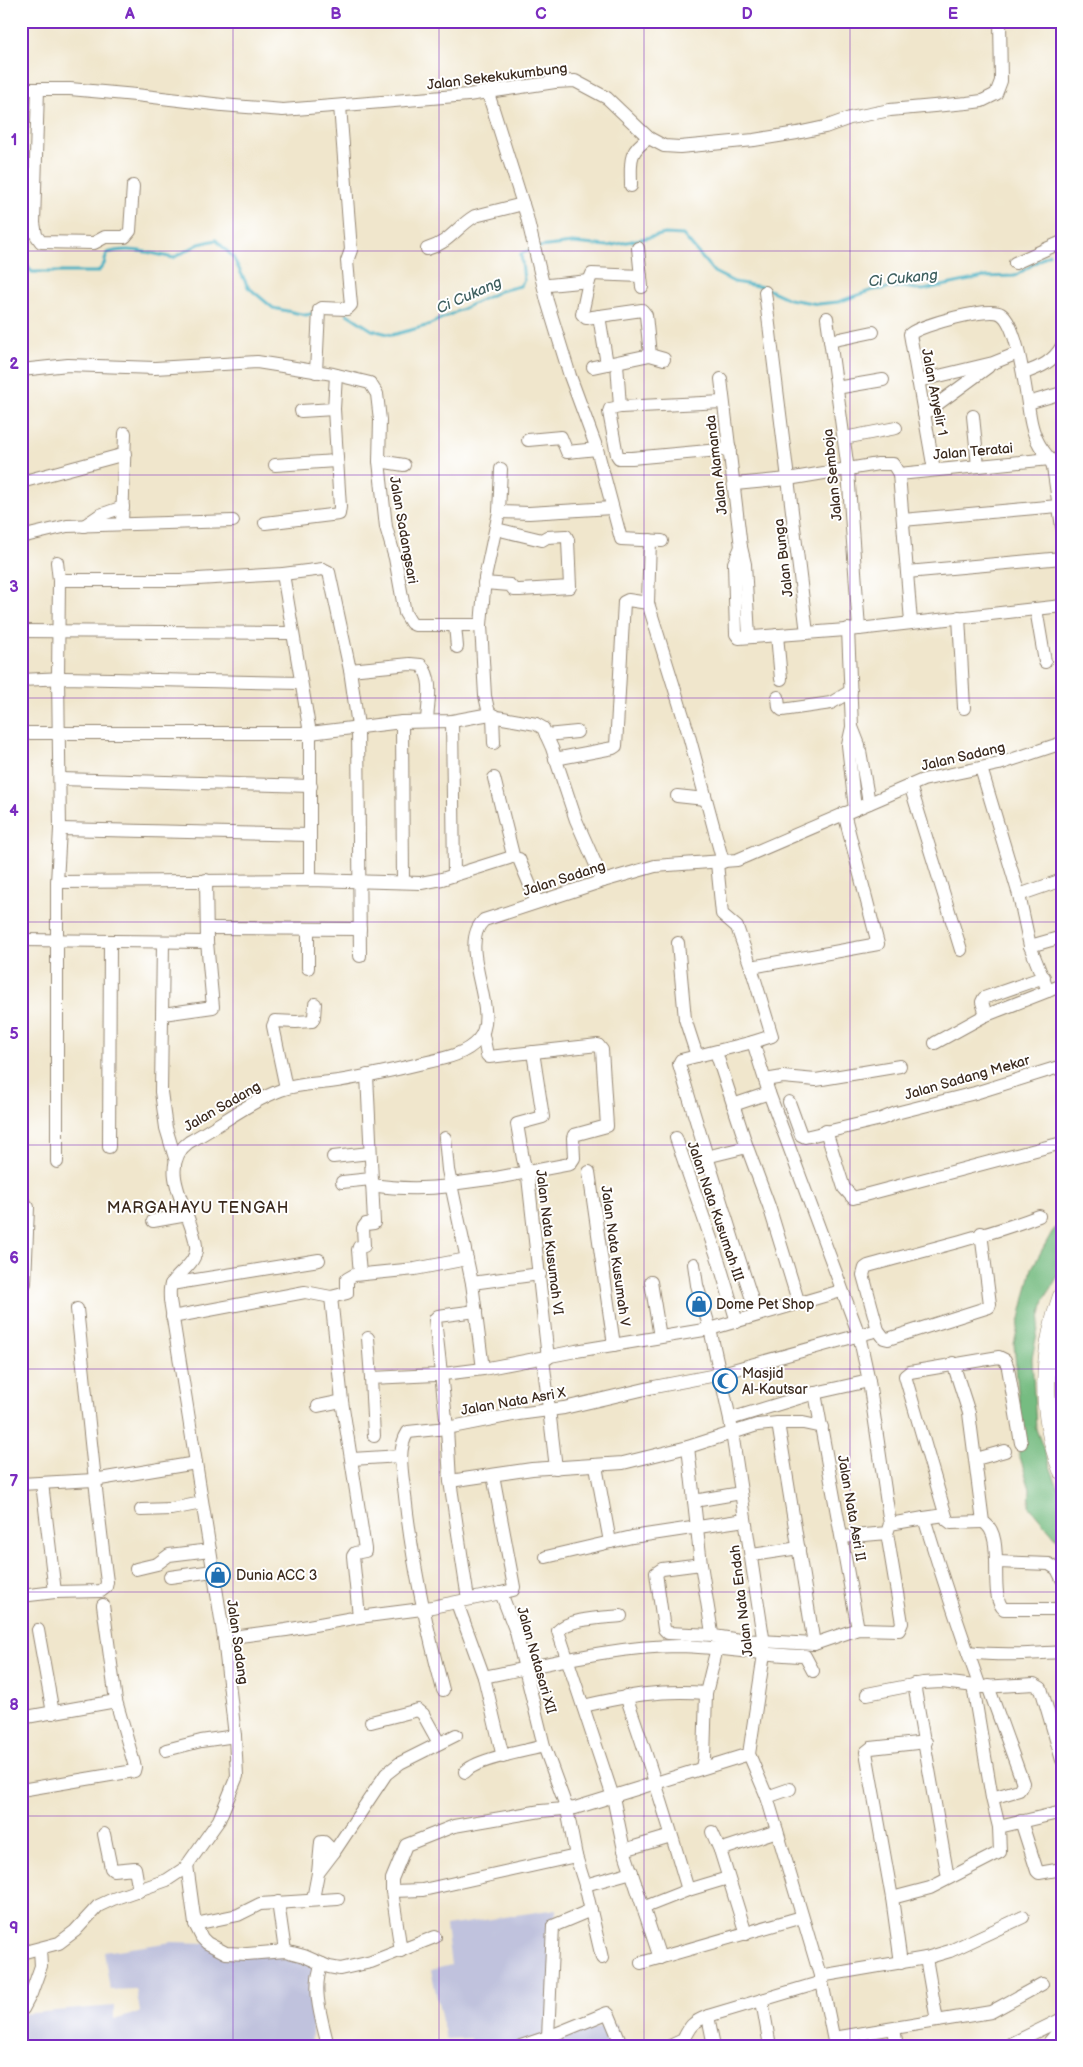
<svg xmlns="http://www.w3.org/2000/svg" width="1083" height="2067" font-family="'Balsamiq Sans',sans-serif">
<rect width="100%" height="100%" fill="#fff"/>
<filter id="ink" filterUnits="userSpaceOnUse"><feTurbulence type="fractalNoise" baseFrequency=".02" numOctaves="2"/><feDisplacementMap in="SourceGraphic" scale="10" xChannelSelector="R" yChannelSelector="G"/><feConvolveMatrix kernelMatrix="1 2 1 2 8 2 1 2 1" color-interpolation-filters="sRGB"/></filter>
<filter id="wash" filterUnits="userSpaceOnUse"><feTurbulence type="fractalNoise" baseFrequency=".0096" numOctaves="4" result="noise"/><feDisplacementMap in="SourceGraphic" scale="20" xChannelSelector="R" yChannelSelector="G"/><feGaussianBlur stdDeviation="1.12" result="paint"/><feColorMatrix in="noise" values="0 0 0 0 0 0 0 0 0 0 0 0 0 0 0 0 0 1.4 0 .05"/><feComposite in="paint" operator="in"/></filter>
<g filter="url(#wash)">
<rect width="100%" height="100%" fill="#f0e6cc"/>
<g fill="#c0c2dd">
<polygon points="556,1909 548,2037 615,2024 622,2046 472,2046 470,2038 446,2039 431,1970 451,1965 446,1926"/>
<polygon points="172,1942 206,1943 224,1951 284,1950 318,1959 311,2046 21,2046 21,2014 114,2006 114,2020 140,2012 136,1989 110,1990 104,1952"/>
</g>
<polygon fill="#76bc81" stroke="#587350" points="1062,1220 1062,1269 1044,1300 1032,1358 1036,1429 1062,1498 1062,1545 1029,1506 1030,1489 1019,1454 1019,1401 1014,1344 1032,1268 1052,1232"/>
<g fill="none" stroke-linecap="round" stroke-linejoin="round">
<g stroke="#44b0c3" stroke-width="3">
<path d="M21,237L24,239L25,263L32,272H98L104,264L107,253C129,246 151,253 173,258L199,244L216,240L233,257L248,287L273,308L306,315L315,313"/>
<polyline points="539,247 572,243 608,246 665,234 683,235 714,272 734,282 763,287 789,299 818,304 838,302 873,290 902,287 923,290 984,277 1015,276 1049,254"/>
<polyline points="347,314 372,330 392,335 426,326 500,291 520,286 524,280 521,254 532,249"/>
</g>
</g>
</g>
<g filter="url(#ink)">
<g fill="none" stroke-linecap="round" stroke-linejoin="round">
<defs>
<g id="minor">
<polyline points="21,89 70,89 136,95 222,105 283,110 468,95 555,82 575,81 607,98 649,138 664,146 680,147 754,140 797,133 825,127 850,118 890,110 967,103 982,101 996,94 1001,81 1000,21"/>
<polyline points="38,89 34,223 36,235 41,242 94,243 105,237 125,237 130,231 133,186"/>
<polyline points="488,93 527,217 547,301 570,376 597,449 621,539 662,541"/>
<path d="M631,186C631,163 627,152 649,138"/>
<polyline points="638,248 642,287"/>
<path d="M427,249C451,242 455,228 475,216L523,204"/>
<polyline points="1015,263 1062,242"/>
<polyline points="641,276 592,274 589,281 582,314 586,318 642,310 646,315 650,355"/>
<polyline points="549,285 589,281"/>
<polyline points="765,292 807,633"/>
<polyline points="599,316 607,364"/>
<polyline points="827,318 848,470 859,629"/>
<polyline points="830,341 873,332"/>
<polyline points="617,363 620,407"/>
<polyline points="593,367 650,355 664,359"/>
<polyline points="21,370 68,365 155,368 257,362 333,374 370,383 377,394 380,420 379,461 386,527 395,558 405,613 411,623 415,625 481,625 485,696 488,709 490,714 497,717 536,724 543,728 552,748 576,820 603,881"/>
<polyline points="316,372 319,310 322,308 347,309 351,305 347,261 351,250 340,106"/>
<path d="M1024,373C1041,367 1053,362 1062,346"/>
<polyline points="721,379 741,547 745,564 749,637"/>
<polyline points="918,381 993,363 1018,353"/>
<polyline points="836,388 883,380"/>
<polyline points="723,402 620,407 610,409 609,412 617,455 619,458 632,458 730,449"/>
<polyline points="1028,403 1062,393"/>
<polyline points="301,411 334,409"/>
<polyline points="924,414 988,367"/>
<polyline points="973,416 978,466"/>
<polyline points="844,438 896,428"/>
<polyline points="528,440 561,437 567,452 597,449"/>
<polyline points="379,461 404,465"/>
<polyline points="275,465 336,461"/>
<path d="M934,470L910,334C922,325 988,306 1001,314C1017,324 1025,386 1028,404C1030,418 1032,432 1039,444C1043,452 1051,458 1053,467C1056,487 1059,507 1062,527"/>
<polyline points="899,474 1050,459"/>
<polyline points="21,482 125,454"/>
<polyline points="735,484 788,479 878,464 893,464 899,474 911,622"/>
<polyline points="499,512 529,513 612,508"/>
<polyline points="903,520 1058,506"/>
<polyline points="265,523 339,514 340,507 334,409 336,375"/>
<polyline points="122,524 125,433"/>
<polyline points="84,526 100,515 123,507"/>
<polyline points="21,537 67,526 233,521"/>
<polyline points="650,540 648,603 688,732 723,862"/>
<polyline points="741,547 734,563 736,634 739,638 859,629 1062,606"/>
<polyline points="57,562 59,580 58,678 60,829 57,882 57,1162"/>
<polyline points="907,572 1062,558"/>
<polyline points="283,574 310,733 310,880"/>
<polyline points="59,580 180,580 283,574 323,569 329,572 350,670 358,726 360,956"/>
<polyline points="484,583 510,585 514,590 520,590 570,587 568,540 566,536 547,537 542,540 496,529"/>
<polyline points="1036,609 1045,662"/>
<polyline points="959,617 964,708"/>
<polyline points="455,625 457,647"/>
<polyline points="481,625 485,578 499,512 501,469"/>
<polyline points="848,629 852,727 848,745 855,809"/>
<polyline points="21,631 292,633"/>
<polyline points="777,635 781,679"/>
<path d="M350,670L410,664L421,665C434,679 428,702 427,720"/>
<polyline points="21,680 64,678 301,683"/>
<polyline points="778,697 779,707 782,710 831,703 851,691"/>
<polyline points="493,715 494,743"/>
<polyline points="452,721 454,875"/>
<polyline points="402,722 403,882"/>
<polyline points="852,727 859,745 869,803"/>
<polyline points="21,733 310,733 402,722 452,721 490,714"/>
<polyline points="546,735 577,732"/>
<polyline points="555,759 613,748 616,746 624,602 628,600 648,603"/>
<polyline points="981,768 1019,895 1030,946 1048,991 1062,985"/>
<polyline points="60,779 311,786"/>
<polyline points="910,785 961,950"/>
<polyline points="677,796 705,799"/>
<polyline points="60,829 309,835"/>
<polyline points="519,859 537,902"/>
<path d="M717,863L722,914L737,927L751,967L772,1036L753,1042L681,1060L679,1064C704,1148 730,1231 757,1315"/>
<polyline points="57,882 310,880 421,883 442,879 509,858 513,855 494,778"/>
<polyline points="1019,895 1062,880"/>
<polyline points="208,928 360,929"/>
<polyline points="21,940 207,942"/>
<polyline points="163,942 161,1092 166,1128 175,1158"/>
<polyline points="678,943 685,1019 697,1056"/>
<polyline points="1030,946 1062,937"/>
<polyline points="751,967 878,944 844,813"/>
<polyline points="308,968 308,929"/>
<polyline points="163,1014 213,1007 207,942 206,880"/>
<polyline points="986,1015 982,1002 984,998 1044,977"/>
<polyline points="753,1042 769,1093 859,1335 869,1381 890,1524"/>
<polyline points="935,1043 984,1016 1048,991"/>
<polyline points="533,1052 543,1117 517,1124 523,1159 528,1177 548,1358"/>
<polyline points="716,1052 747,1147 769,1206 799,1304"/>
<polyline points="765,1080 783,1077 816,1080 900,1066"/>
<polyline points="286,1088 273,1026 275,1021 296,1022 312,1021 314,1017 315,1004"/>
<polyline points="789,1102 801,1135 805,1137 881,1119 896,1113 975,1093 1062,1066"/>
<polyline points="733,1105 769,1093"/>
<polyline points="826,1131 844,1188 853,1198 1062,1143"/>
<polyline points="445,1138 448,1170 472,1283"/>
<polyline points="676,1138 719,1262 737,1322"/>
<polyline points="109,1147 110,942"/>
<polyline points="333,1157 370,1153"/>
<polyline points="706,1157 747,1147"/>
<polyline points="589,1172 614,1345"/>
<polyline points="342,1182 371,1179"/>
<polyline points="451,1184 496,1178 570,1164 574,1158 573,1138 574,1135 607,1126 602,1050 598,1045 489,1057 487,1055 483,1035"/>
<path d="M372,1185C398,1189 425,1189 452,1186"/>
<polyline points="21,1203 25,1204 28,1207 25,1283 21,1289"/>
<polyline points="153,1221 187,1215"/>
<path d="M981,1233L990,1304L989,1307L888,1339L884,1338L878,1330L863,1275L865,1268L868,1266C925,1250 984,1237 1039,1216"/>
<polyline points="694,1264 697,1285 710,1329 730,1419 764,1644 764,1654 749,1754 767,1797 822,1982 835,2046"/>
<polyline points="360,1274 358,1250 359,1247 364,1246 363,1228 366,1224 374,1223 367,1075"/>
<polyline points="651,1282 660,1337"/>
<polyline points="171,1284 319,1260"/>
<polyline points="331,1297 342,1401 365,1549 365,1551 355,1553 353,1556 359,1617"/>
<polyline points="172,1317 305,1292 331,1297 347,1293 347,1279 354,1275 415,1269 467,1259"/>
<polyline points="368,1338 371,1378 436,1375 483,1369 576,1351 710,1329 841,1291"/>
<polyline points="543,1359 556,1468"/>
<path d="M953,1363L969,1413L983,1522C1007,1534 987,1597 1004,1609H1055L1062,1606"/>
<polyline points="483,1369 472,1283 540,1274"/>
<polyline points="371,1378 374,1436"/>
<polyline points="815,1393 858,1629"/>
<polyline points="318,1406 342,1401"/>
<polyline points="730,1419 815,1393 869,1381"/>
<polyline points="778,1423 803,1423 822,1427"/>
<polyline points="688,1447 701,1564 712,1633 714,1636 740,1640 814,1644 858,1629 899,1630 902,1623 887,1533"/>
<polyline points="352,1459 401,1456"/>
<polyline points="976,1459 1005,1451"/>
<polyline points="596,1466 610,1542"/>
<polyline points="493,1475 514,1587 513,1590 501,1593 516,1632 544,1746 567,1809 576,1856 585,1885 602,1958"/>
<polyline points="450,1481 532,1469 623,1463 688,1447 757,1425 778,1423 814,1644"/>
<polyline points="42,1483 55,1592"/>
<polyline points="21,1484 94,1480 196,1463"/>
<polyline points="694,1501 741,1493"/>
<polyline points="141,1510 171,1509 202,1503"/>
<path d="M945,1515L924,1518C941,1574 960,1631 980,1687"/>
<polyline points="983,1522 951,1523 947,1520 905,1376 910,1372 999,1357 1005,1360 1008,1368 1021,1443"/>
<polyline points="842,1537 887,1533 890,1524 924,1518"/>
<polyline points="752,1555 799,1548"/>
<polyline points="546,1557 632,1537 745,1520"/>
<polyline points="997,1562 1049,1564 1057,1569 1062,1579"/>
<polyline points="701,1564 662,1569 656,1573 664,1629 668,1633 713,1635"/>
<polyline points="136,1569 157,1564 169,1555 210,1550"/>
<polyline points="170,1577 213,1571"/>
<path d="M21,1596L55,1592L101,1591L106,1587L107,1582C95,1491 87,1400 77,1309"/>
<polyline points="468,1599 450,1481 447,1428 435,1319 438,1316 476,1311"/>
<polyline points="457,1603 484,1677 503,1757"/>
<path d="M621,1616C604,1618 569,1618 558,1631L613,1797L624,1850L660,1958"/>
<polyline points="38,1630 53,1713"/>
<polyline points="224,1638 286,1630 359,1617 422,1609 501,1593"/>
<path d="M968,1652C1000,1656 1030,1654 1062,1652"/>
<path d="M484,1677C547,1664 614,1646 680,1646C722,1647 763,1655 805,1656L813,1671"/>
<polyline points="914,1684 948,1878"/>
<polyline points="988,1686 1023,1783 1019,1790 992,1798"/>
<path d="M443,1690C426,1626 412,1562 405,1496C403,1476 396,1450 408,1432L447,1428L518,1414L564,1408L654,1387L711,1376L878,1330"/>
<polyline points="867,1694 923,1683 942,1682 983,1687 1034,1684 1041,1688 1062,1760"/>
<path d="M626,1696C649,1761 669,1825 688,1890"/>
<path d="M583,1706C627,1696 661,1689 706,1693"/>
<polyline points="21,1718 116,1701"/>
<polyline points="371,1722 418,1710 423,1714 439,1743"/>
<polyline points="166,1750 201,1741 235,1736"/>
<polyline points="702,1767 704,1758 706,1693 717,1648"/>
<path d="M465,1772C476,1759 526,1751 544,1746"/>
<polyline points="21,1790 134,1771 135,1767 116,1701 103,1605"/>
<polyline points="767,1797 790,1789"/>
<polyline points="1021,1821 1037,1871 1039,1873 1062,1869"/>
<polyline points="999,1827 1062,1812"/>
<polyline points="712,1832 720,1850"/>
<polyline points="104,1834 111,1868 113,1870 135,1868 139,1891"/>
<polyline points="624,1850 671,1836"/>
<polyline points="187,1865 195,1924 202,1938 207,1943 226,1953 247,1954 285,1951 304,1956 329,1967 340,1969 371,1962 435,1937"/>
<polyline points="318,1873 321,1842 324,1842 334,1852"/>
<polyline points="585,1885 632,1872"/>
<polyline points="392,1891 423,1890 576,1856"/>
<polyline points="892,1898 930,1888 1000,1852 999,1827 992,1798 973,1686"/>
<polyline points="313,1899 318,1873 334,1852 386,1774 400,1763 456,1735"/>
<polyline points="278,1902 285,1951"/>
<polyline points="645,1907 688,1890 728,1878"/>
<polyline points="195,1924 238,1915 260,1904 338,1899"/>
<polyline points="746,1934 720,1850 777,1831"/>
<polyline points="401,1951 392,1891 392,1879 406,1845 454,1826 541,1811 575,1808 749,1754"/>
<path d="M21,1953L59,1943L75,1931L98,1906L113,1899L167,1880L185,1868L219,1820L237,1776L235,1736L224,1638L170,1300C170,1295 169,1289 171,1285C178,1272 198,1263 196,1246C193,1214 154,1168 189,1142C219,1126 249,1102 281,1090C297,1084 314,1084 330,1082C360,1078 390,1071 419,1064C440,1059 464,1056 478,1040C503,1013 455,947 484,920L603,881L655,866L737,860L923,780L999,764L1062,743"/>
<polyline points="926,1958 937,2021"/>
<polyline points="641,1963 802,1917"/>
<polyline points="901,1963 892,1898 866,1752 871,1748 926,1742"/>
<path d="M322,1964C311,1989 322,2020 328,2046"/>
<polyline points="820,1976 926,1958 950,1951 1023,1917"/>
<polyline points="762,2001 770,2046"/>
<polyline points="23,2009 31,1994 41,1966 40,1949"/>
<polyline points="894,2029 897,2046"/>
<polyline points="548,2037 553,1926 591,1910"/>
<polyline points="834,2038 991,2012 1042,1984"/>
<polyline points="521,2046 548,2037 607,2013 609,2015 622,2046"/>
<path d="M670,2046L683,2040C690,2026 692,2022 708,2016"/>
<polyline points="714,2046 708,2016 822,1982"/>
<polyline points="1007,2046 1062,2019"/>
<polyline points="1046,2046 1056,2034 1060,2020"/>
</g>
<path id="highway" d="M1062,1296C1042,1352 1040,1414 1062,1470"/>
</defs>
<use href="#minor" stroke="#968875" stroke-width="14"/>
<use href="#highway" stroke="#968875" stroke-width="19"/>
<use href="#minor" stroke="#fff" stroke-width="12"/>
<use href="#highway" stroke="#fff" stroke-width="18"/>
</g>
</g>
<path fill="none" stroke="#7b2cbf" stroke-width="1" stroke-opacity="0.55" d="M233,21V2046M439,21V2046M644,21V2046M850,21V2046M21,251H1062M21,475H1062M21,698H1062M21,922H1062M21,1145H1062M21,1369H1062M21,1592H1062M21,1816H1062"/>
<defs>
<symbol id="shop-ring" viewBox="-11 -11 22 22"><circle r="9.5" fill="#fff" stroke="#1f6fb2" stroke-width="1.5"/><path d="M-5-2.5h2.3a2.7 3.5 0 0 1 5.4 0H5L5.5 6h-11ZM-1.5-2.5h3a1.5 2.3 0 0 0-3 0Z" fill="#1f6fb2"/></symbol>
<symbol id="mosque-ring" viewBox="-11 -11 22 22"><circle r="9.5" fill="#fff" stroke="#1f6fb2" stroke-width="1.5"/><path d="M3.5-4.9A6 6 0 1 0 3.5 4.9A5 5 0 1 1 3.5-4.9Z" fill="#1f6fb2"/></symbol>
</defs>
<g fill-rule="evenodd">
<use href="#shop-ring" x="685" y="1290" width="28" height="28"/>
<use href="#mosque-ring" x="711" y="1367" width="28" height="28"/>
<use href="#shop-ring" x="204" y="1561" width="28" height="28"/>
</g>
<g text-anchor="middle" stroke-width="4" stroke-linejoin="round" paint-order="stroke">
<g font-size="14" fill="#3b2a1e" stroke="#fff">
<text transform="translate(497 76) rotate(-7)" y="5">Jalan Sekekukumbung</text>
<text transform="translate(935 392) rotate(79)" y="5">Jalan Anyelir 1</text>
<text transform="translate(973 451) rotate(-5)" y="5">Jalan Teratai</text>
<text transform="translate(716 465) rotate(-97)" y="5">Jalan Alamanda</text>
<text transform="translate(832 475) rotate(-96)" y="5">Jalan Semboja</text>
<text transform="translate(404 530) rotate(80)" y="5">Jalan Sadangsari</text>
<text transform="translate(783 558) rotate(-97)" y="5">Jalan Bunga</text>
<text transform="translate(963 756) rotate(-13)" y="5">Jalan Sadang</text>
<text transform="translate(564 878) rotate(-18)" y="5">Jalan Sadang</text>
<text transform="translate(967 1077) rotate(-16)" y="5">Jalan Sadang Mekar</text>
<text transform="translate(222 1106) rotate(-30)" y="5">Jalan Sadang</text>
<text transform="translate(716 1211) rotate(71)" y="5">Jalan Nata Kusumah III</text>
<text transform="translate(550 1242) rotate(83)" y="5">Jalan Nata Kusumah VI</text>
<text transform="translate(616 1256) rotate(82)" y="5">Jalan Nata Kusumah V</text>
<text transform="translate(513 1401) rotate(-10)" y="5">Jalan Nata Asri X</text>
<text transform="translate(852 1508) rotate(80)" y="5">Jalan Nata Asri II</text>
<text transform="translate(741 1601) rotate(-97)" y="5">Jalan Nata Endah</text>
<text transform="translate(238 1642) rotate(82)" y="5">Jalan Sadang</text>
<text transform="translate(537 1660) rotate(74)" y="5">Jalan Natasari XII</text>
</g>
<g font-size="14" fill="#3b2a1e" stroke="#fff" text-anchor="start">
<text x="716" y="1309">Dome Pet Shop</text>
<text x="742" y="1378">Masjid<tspan x="742" dy="16">Al-Kautsar</tspan></text>
<text x="236" y="1580">Dunia ACC 3</text>
</g>
<g font-size="15" font-style="italic" fill="#3f6060" stroke="#fff">
<text transform="translate(903 278) rotate(-6)" y="5">Ci Cukang</text>
<text transform="translate(469 295) rotate(-24)" y="5">Ci Cukang</text>
</g>
<g font-size="16" letter-spacing="1" fill="#3b2a1e" stroke="#fff">
<text x="198" y="1213">MARGAHAYU TENGAH</text>
</g>
</g>
<rect width="1083" height="2067" fill="none" stroke="#fff" stroke-width="55"/>
<rect x="28" y="28" width="1028" height="2012" fill="none" stroke="#7b2cbf" stroke-width="2"/>
<g font-size="16" text-anchor="middle" font-weight="bold" fill="#7b2cbf">
<text x="130" y="19">A</text>
<text x="336" y="19">B</text>
<text x="541" y="19">C</text>
<text x="747" y="19">D</text>
<text x="953" y="19">E</text>
<text x="14" y="145">1</text>
<text x="14" y="369">2</text>
<text x="14" y="592">3</text>
<text x="14" y="816">4</text>
<text x="14" y="1039">5</text>
<text x="14" y="1263">6</text>
<text x="14" y="1486">7</text>
<text x="14" y="1710">8</text>
<text x="14" y="1933">9</text>
</g>
</svg>
